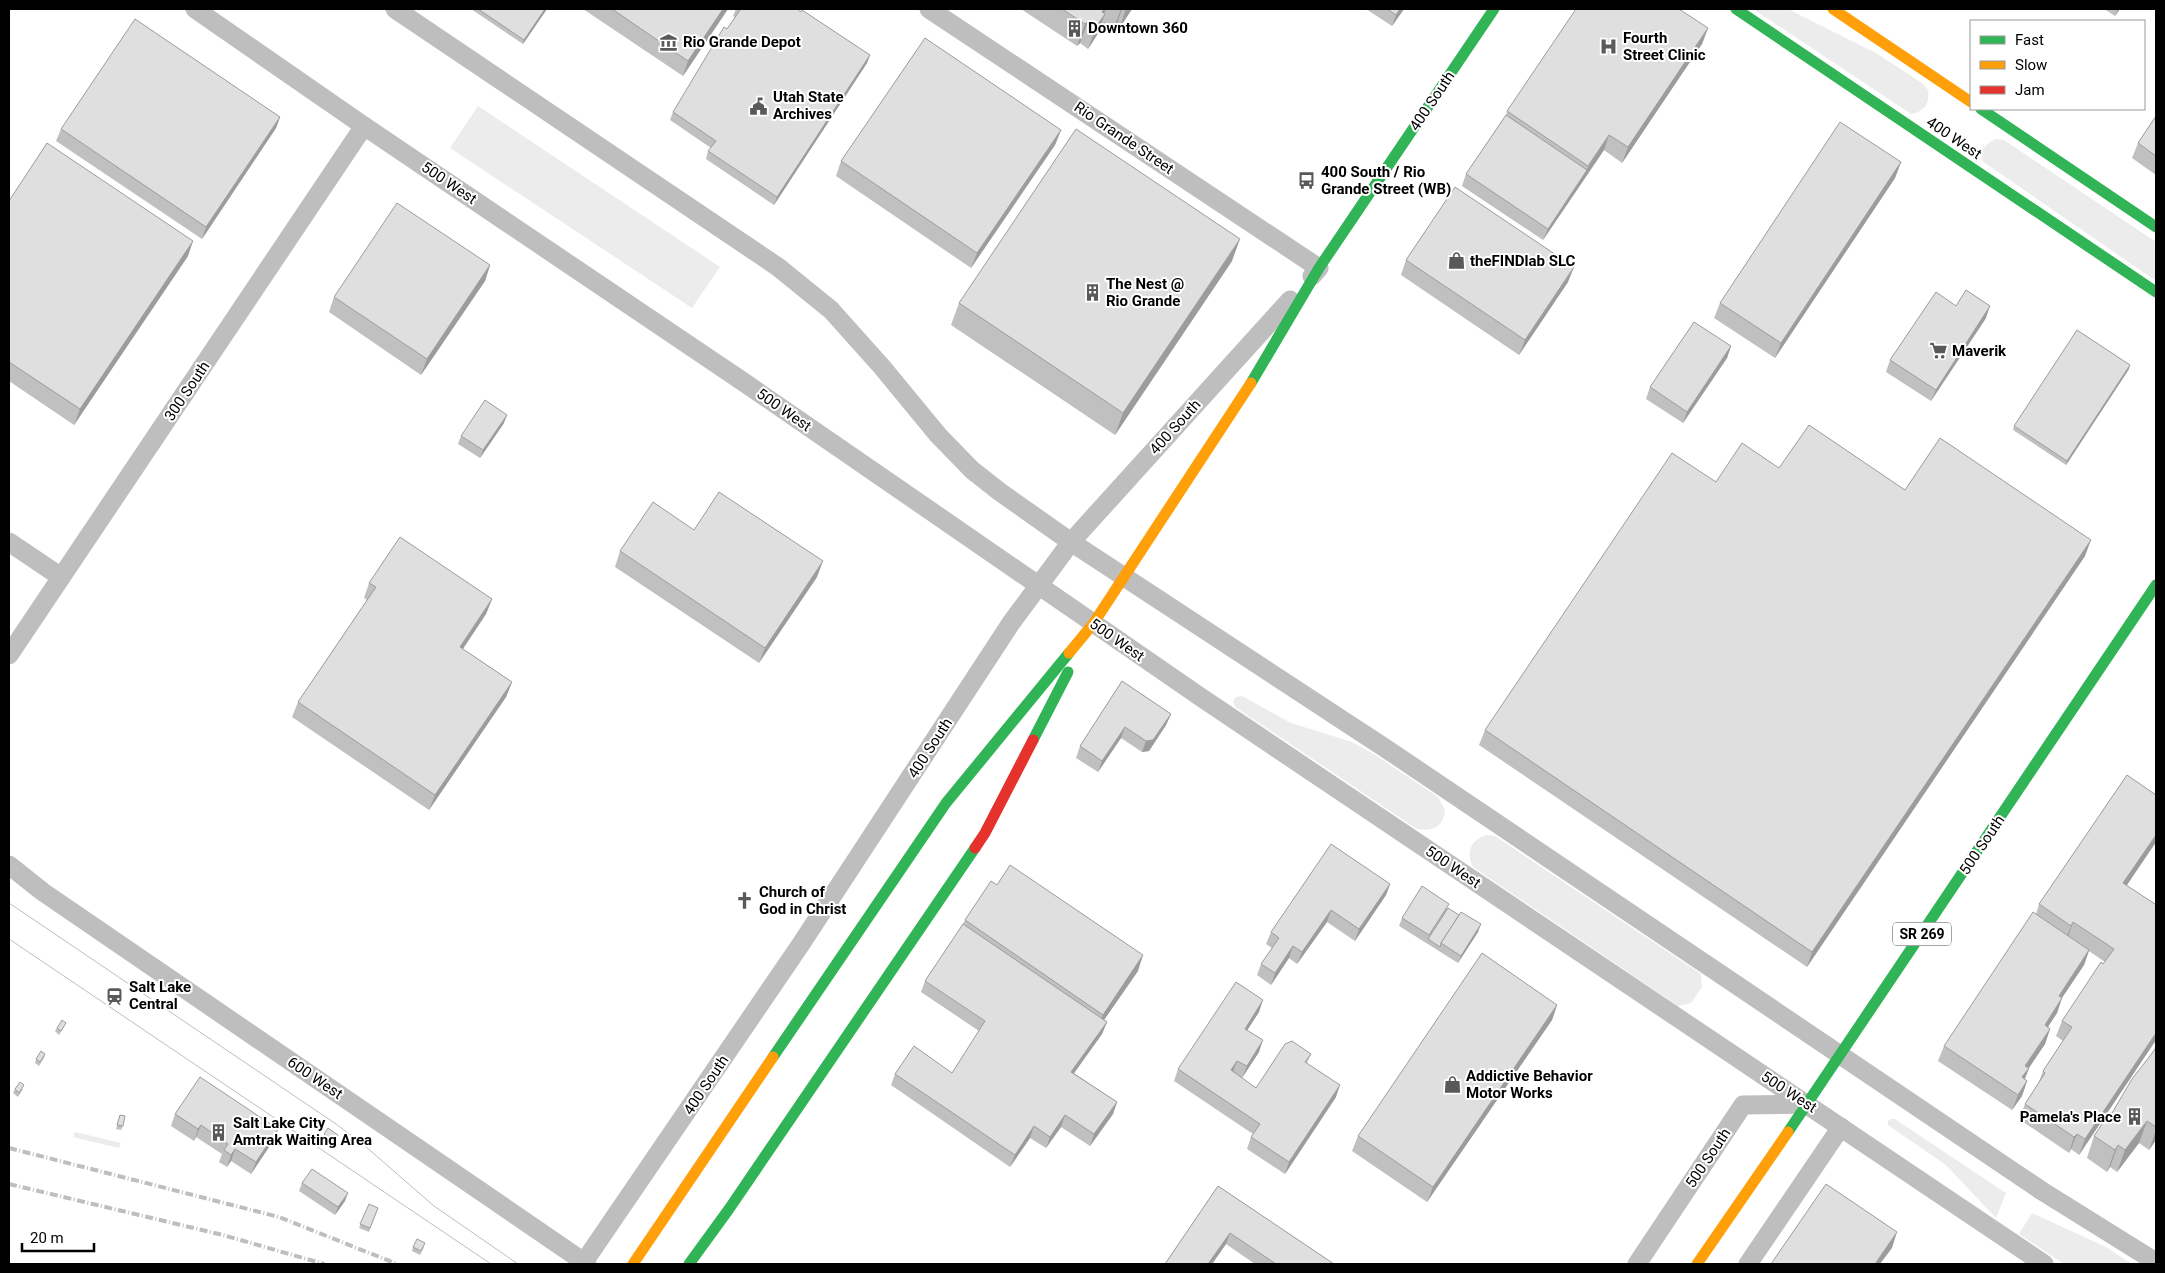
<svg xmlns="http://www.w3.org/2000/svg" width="2165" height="1273" font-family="Roboto,sans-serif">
<rect width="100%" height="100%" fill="#fff"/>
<g fill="#ececec">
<path d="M1753,9H1788L1876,53L1922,83L1928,90C1930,103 1925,111 1911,114Z"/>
<polygon points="478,106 720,267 692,308 450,148"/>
<path d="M1996,139L2004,140L2156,242V281L1982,161C1980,149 1986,143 1996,139Z"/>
<path d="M1242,696L1291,723L1352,742L1374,754L1438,797L1445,810C1443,827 1433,832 1417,829L1235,707L1233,701L1236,697Z"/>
<path d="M1488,835L1495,836L1701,974L1702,987L1691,1003L1678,1006L1473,867C1465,853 1471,838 1488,835Z"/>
<polygon points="1891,1119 1895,1119 2006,1193 1996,1218 1946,1165 1888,1125 1888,1121"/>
<polygon points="75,1132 121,1143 119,1148 73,1137"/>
<polygon points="2032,1213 2106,1247 2132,1264 2064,1264 2019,1234"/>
</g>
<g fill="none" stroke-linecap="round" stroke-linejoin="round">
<g stroke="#bebebe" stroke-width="19">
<polyline points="195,9 364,126 745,383 1202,698 2044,1264"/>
<polyline points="395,9 778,267 831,310 882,367 938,435 972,470 1000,492 1071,542 1388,750 2042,1191 2156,1262"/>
<polyline points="929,9 1319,268 1312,276"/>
<polyline points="9,542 61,577"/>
<polyline points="9,655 364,126"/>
<polyline points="9,865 43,892 587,1264"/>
<polyline points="584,1262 801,944 1011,623 1071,542 1290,300"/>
<polyline points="1637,1264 1743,1105 1807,1104"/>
<polyline points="1748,1264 1841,1127"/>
</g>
<g stroke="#30b455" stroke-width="11">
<polyline points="1736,9 2156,292"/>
<polyline points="1981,109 2156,227"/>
<polyline points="1251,383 1319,268 1494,9"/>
<polyline points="1033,740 1068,672"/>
<polyline points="773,1057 946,803 1069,653"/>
<polyline points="1788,1132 2156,585"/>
<polyline points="689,1264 729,1209 975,848"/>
</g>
<g stroke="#ff9f0a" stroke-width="11">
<polyline points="1833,9 1971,102"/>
<polyline points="1069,653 1093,624 1251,383"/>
<polyline points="633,1264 773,1057"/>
<polyline points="1697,1264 1788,1132"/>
</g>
<polyline stroke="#e5322d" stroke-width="11" points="975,848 985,833 1033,740"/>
<g stroke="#bebebe" stroke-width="1">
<polyline points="9,903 336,1124 365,1146 434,1206 518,1264"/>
<polyline points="9,939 491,1264"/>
</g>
<g stroke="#bebebe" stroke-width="4" stroke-dasharray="8 2.5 1 2.5" stroke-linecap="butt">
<polyline points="9,1148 279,1217 397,1264"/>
<polyline points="9,1184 223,1235 324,1264"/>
</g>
</g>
<g fill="#c0c0c0">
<polygon points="471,9 547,9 523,44"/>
<polygon points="583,9 728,9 683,76"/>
<polygon points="736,9 799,9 798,10 870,55 867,63 774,205 706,159 708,151 711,148 670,120 673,112 735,17 733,16"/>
<polygon points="1021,9 1132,9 1119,29 1116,27 1112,33 1101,25 1097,35 1088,49 1080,43 1077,46"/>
<polygon points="1366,9 1404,9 1392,26"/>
<polygon points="2104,9 2120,9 2115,16"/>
<polygon points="1708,28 1702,44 1622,163 1604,150 1543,240 1462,186 1466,174 1506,115 1507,111"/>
<polygon points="2156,116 2156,175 2132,158 2138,143"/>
<polygon points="280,117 276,128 202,239 56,141 61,129"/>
<polygon points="1061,130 1055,145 971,268 836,176 841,161"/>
<polygon points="1901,162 1895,178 1775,358 1714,318 1720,303"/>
<polygon points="9,201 188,256 74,425 9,381"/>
<polygon points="1406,260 1568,282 1519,355 1401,275"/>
<polygon points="1232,261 1115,435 951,325 959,303"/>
<polygon points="490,265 485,281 421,375 329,312 334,297"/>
<polygon points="1956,306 1986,318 1931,401 1886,372 1890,360"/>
<polygon points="1731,346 1727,358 1683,423 1646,399 1650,387"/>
<polygon points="2129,369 2066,465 2013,430 2014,426"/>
<polygon points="504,423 480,458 458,444 461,436"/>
<polygon points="1779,468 1905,490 2085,556 1807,967 1479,745 1485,730 1716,482"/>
<polygon points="694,530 817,577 759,663 615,567 620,551"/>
<polygon points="369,583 492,599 486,614 463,649 512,682 506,697 429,810 292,717 298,702 367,600 364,598"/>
<polygon points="1122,681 1171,714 1166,725 1149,751 1142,752 1121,738 1098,772 1076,758 1080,746"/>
<polygon points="2156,842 2127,885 2156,1040 2079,1155 2071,1149 2069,1153 2019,1119 2025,1104 2038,1084 2043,1071 2063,1041 2056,1036 2062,1021 2105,962 2089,951 2084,965 2062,998 2057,1013 2048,1027 2050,1029 2045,1044 2029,1068 2025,1079 2027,1081 2022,1096 2012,1110 1938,1061 1944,1046 2036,914 2039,904"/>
<polygon points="1390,884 1386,895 1355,941 1327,922 1297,964 1289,958 1271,985 1257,975 1261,964 1272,948 1266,944 1271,932"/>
<polygon points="1448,908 1478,932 1458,963 1399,926 1402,918"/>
<polygon points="965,920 1138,971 1104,1020 1107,1022 1102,1034 1074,1073 1117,1102 1113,1114 1090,1146 1061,1127 1046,1148 1030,1138 1010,1167 891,1085 895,1074 952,1073 979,1031 921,992 925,981 963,924"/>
<polygon points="1557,1005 1552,1020 1427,1202 1352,1151 1358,1136"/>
<polygon points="1259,1012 1247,1030 1259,1052 1242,1078 1256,1088 1311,1054 1307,1063 1336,1097 1285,1174 1247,1149 1251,1137 1253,1134 1174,1081 1178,1069"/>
<polygon points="64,1027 59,1035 55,1031 57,1028"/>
<polygon points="2156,1045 2156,1140 2149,1150 2139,1143 2117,1172 2110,1167 2107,1172 2087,1158 2094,1136 2112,1113 2153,1052"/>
<polygon points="45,1054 44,1058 39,1066 35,1063 36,1059"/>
<polygon points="15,1089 23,1089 18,1097 13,1093"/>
<polygon points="175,1114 278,1129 273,1141 251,1174 231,1161 227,1167 219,1162 222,1154 196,1137 194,1141 171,1126"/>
<polygon points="120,1115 123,1126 121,1130 116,1129"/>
<polygon points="324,1134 337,1139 333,1145 323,1138"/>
<polygon points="302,1183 345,1201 335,1215 299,1191"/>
<polygon points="1218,1186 1334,1264 1255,1264 1226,1244 1212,1264 1165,1264"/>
<polygon points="369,1204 378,1208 369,1232 359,1228"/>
<polygon points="413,1247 424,1247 420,1255 412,1251"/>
</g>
<g fill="#9c9c9c">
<polygon points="545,9 547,9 523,44 524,40"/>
<polygon points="723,9 728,9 683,76 688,61"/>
<polygon points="1104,9 1106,9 1102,18 1105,14 1097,35 1088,49 1102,12"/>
<polygon points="1121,9 1122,9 1116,27 1112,33"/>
<polygon points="1126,9 1132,9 1119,29"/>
<polygon points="1400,9 1404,9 1392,26 1396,15"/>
<polygon points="2118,9 2120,9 2115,16"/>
<polygon points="1088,21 1080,43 1077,46 1085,24"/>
<polygon points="1708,28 1702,44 1622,163 1628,147"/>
<polygon points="870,55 867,63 774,205 777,197"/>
<polygon points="280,117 276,128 202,239 206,227"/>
<polygon points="1061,130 1055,145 971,268 977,253"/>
<polygon points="1609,135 1604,150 1543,240 1548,229"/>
<polygon points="1901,162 1895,178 1775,358 1781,343"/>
<polygon points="1240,239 1232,261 1115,435 1123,413"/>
<polygon points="193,241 188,256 74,425 80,409"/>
<polygon points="490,265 485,281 421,375 427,359"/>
<polygon points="1574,267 1568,282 1519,355 1525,340"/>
<polygon points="1990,306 1986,318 1931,401 1936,390"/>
<polygon points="1731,346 1727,358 1683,423 1687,412"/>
<polygon points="2130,365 2129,369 2066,465 2067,461"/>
<polygon points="507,415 504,423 480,458 483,450"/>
<polygon points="2091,540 2085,556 1807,967 1812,952"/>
<polygon points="823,561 817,577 759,663 765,648"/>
<polygon points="492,599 486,614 454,662 460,647"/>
<polygon points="512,682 506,697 429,810 435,795"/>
<polygon points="1171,714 1166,725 1149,751 1142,752 1146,741"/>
<polygon points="1125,727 1121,738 1098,772 1102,761"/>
<polygon points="2156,835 2156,842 2118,898 2123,883"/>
<polygon points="1390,884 1386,895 1355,941 1359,929"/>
<polygon points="1331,910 1327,922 1297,964 1302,952"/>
<polygon points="2073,922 2068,937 2065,941 2071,926"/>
<polygon points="1481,924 1478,932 1458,963 1461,956"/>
<polygon points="1293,946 1289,958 1271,985 1275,973"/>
<polygon points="2089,950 2084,965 2053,1011 2059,996"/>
<polygon points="1143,955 1138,971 1097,1030 1103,1015"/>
<polygon points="2062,998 2057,1013 2039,1040 2045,1025"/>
<polygon points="1263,1000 1259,1012 1241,1040 1245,1029"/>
<polygon points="1557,1005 1552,1020 1427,1202 1433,1187"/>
<polygon points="1107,1022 1102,1034 1067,1083 1071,1072"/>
<polygon points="2050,1029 2045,1044 2020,1081 2025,1066"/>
<polygon points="2156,1033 2156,1040 2079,1155 2085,1139"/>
<polygon points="1263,1040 1259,1052 1242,1078 1247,1066"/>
<polygon points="1237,1061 1233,1072 1231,1070"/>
<polygon points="2029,1068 2023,1083 2022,1077"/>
<polygon points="2027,1081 2022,1096 2012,1110 2018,1095"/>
<polygon points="1340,1085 1336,1097 1285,1174 1289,1162"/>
<polygon points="1117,1102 1113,1114 1090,1146 1094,1134"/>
<polygon points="1065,1115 1061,1127 1046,1148 1050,1137"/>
<polygon points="2147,1121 2139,1143 2117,1172 2125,1150"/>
<polygon points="201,1125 196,1137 194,1141 198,1129"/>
<polygon points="1034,1126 1030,1138 1010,1167 1015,1155"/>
<polygon points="278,1129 273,1141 251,1174 256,1162"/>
<polygon points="2156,1130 2156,1140 2149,1150"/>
<polygon points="2077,1134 2071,1149 2069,1153 2074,1137"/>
<polygon points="2118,1145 2110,1167 2107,1172 2115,1150"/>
<polygon points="235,1149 231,1161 227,1167 231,1155"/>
<polygon points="348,1193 345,1201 335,1215 338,1207"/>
<polygon points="1897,1232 1892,1248 1880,1264 1875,1264"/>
<polygon points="1230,1233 1226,1244 1212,1264 1208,1264"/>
</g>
<g fill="#dfdfdf" stroke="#9c9c9c">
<polygon points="478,9 545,9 524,40"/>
<polygon points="612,9 723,9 688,61"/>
<polygon points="738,9 797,9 801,12 802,10 870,55 777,197 708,151 716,141 673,112 724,27 727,29 740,10"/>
<polygon points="1062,9 1104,9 1102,12 1105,14 1096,27 1088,21 1085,24"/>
<polygon points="1387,9 1400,9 1396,15"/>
<polygon points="1576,9 1679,9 1708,28 1628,147 1609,135 1588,166 1507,111"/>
<polygon points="135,19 280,117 206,227 61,129"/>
<polygon points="925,38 1061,130 977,253 841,161"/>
<polygon points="1506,115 1587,170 1548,229 1466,174"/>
<polygon points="2156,116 2156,156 2138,143"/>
<polygon points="1840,122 1901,162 1781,343 1720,303"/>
<polygon points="1076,129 1240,239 1123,413 959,303"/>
<polygon points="47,143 193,241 80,409 9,362 9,201"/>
<polygon points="1455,187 1574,267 1525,340 1406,260"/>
<polygon points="397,203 490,265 427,359 334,297"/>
<polygon points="1966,290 1990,306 1936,390 1890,360 1936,292 1956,306"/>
<polygon points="1694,322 1731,346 1687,412 1650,387"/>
<polygon points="2077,330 2130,365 2067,461 2014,426"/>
<polygon points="485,400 507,415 483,450 461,436"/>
<polygon points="1809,425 1905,490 1940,438 2091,540 1812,952 1485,730 1672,453 1716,482 1742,443 1779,468"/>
<polygon points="719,492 823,561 765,648 620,551 653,502 694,530"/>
<polygon points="400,537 492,599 460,647 512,682 435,795 298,702 376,587 369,583"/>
<polygon points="1122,681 1171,714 1153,740 1146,741 1125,727 1102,761 1080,746"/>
<polygon points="2127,775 2156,795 2156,835 2123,883 2155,904 2156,902 2156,1033 2085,1139 2077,1134 2074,1137 2025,1104 2045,1073 2043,1071 2072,1027 2062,1021 2101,962 2103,964 2114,949 2073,922 2071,926 2039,904"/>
<polygon points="1331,844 1390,884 1359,929 1331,910 1302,952 1293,946 1275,973 1261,964 1279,938 1271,932"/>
<polygon points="1010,865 1143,955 1103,1015 965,920 991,881 997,885"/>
<polygon points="1422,886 1449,904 1429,935 1402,918"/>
<polygon points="1448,908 1459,915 1441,943 1440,947 1428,939"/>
<polygon points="1461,912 1481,924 1461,956 1441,943"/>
<polygon points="2033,912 2089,950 2059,996 2062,998 2045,1025 2050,1029 2025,1066 2029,1068 2022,1077 2027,1081 2018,1095 1944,1046"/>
<polygon points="963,924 1107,1022 1071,1072 1117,1102 1094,1134 1065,1115 1050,1137 1034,1126 1015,1155 895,1074 914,1046 952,1073 985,1021 925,981"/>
<polygon points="1482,953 1557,1005 1433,1187 1358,1136"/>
<polygon points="1236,982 1263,1000 1245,1029 1263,1040 1247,1066 1237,1061 1231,1070 1256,1088 1285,1044 1292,1041 1311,1054 1305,1062 1340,1085 1289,1162 1251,1137 1260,1124 1178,1069"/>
<polygon points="62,1020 66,1023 61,1031 57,1028"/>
<polygon points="2156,1048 2156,1127 2147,1121 2125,1150 2118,1145 2115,1150 2094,1136 2110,1112 2112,1113 2132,1079"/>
<polygon points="41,1051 45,1054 40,1062 36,1059"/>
<polygon points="200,1077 278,1129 256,1162 235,1149 231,1155 224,1150 228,1144 201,1125 198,1129 175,1114"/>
<polygon points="20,1082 24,1085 19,1093 15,1089"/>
<polygon points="120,1115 125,1116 123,1126 117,1125"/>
<polygon points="328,1128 338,1135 334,1141 324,1134"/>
<polygon points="312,1169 348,1193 338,1207 302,1183"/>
<polygon points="1826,1184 1897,1232 1875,1264 1771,1264"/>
<polygon points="1218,1186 1334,1264 1276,1264 1230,1233 1208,1264 1165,1264"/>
<polygon points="369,1204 378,1208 370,1228 360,1224"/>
<polygon points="417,1239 425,1243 421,1251 413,1247"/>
</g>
<defs>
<symbol id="building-bare" viewBox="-9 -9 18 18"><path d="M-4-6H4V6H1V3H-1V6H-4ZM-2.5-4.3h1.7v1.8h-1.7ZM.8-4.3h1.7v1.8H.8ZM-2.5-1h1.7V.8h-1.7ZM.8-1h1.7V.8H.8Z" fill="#595959" stroke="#fff" stroke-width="2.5" paint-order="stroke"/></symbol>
<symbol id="museum-bare" viewBox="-9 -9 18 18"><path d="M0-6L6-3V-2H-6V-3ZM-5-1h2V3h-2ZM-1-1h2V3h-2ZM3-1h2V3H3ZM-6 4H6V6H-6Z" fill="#595959" stroke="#fff" stroke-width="2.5" paint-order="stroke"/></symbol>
<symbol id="hospital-bare" viewBox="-9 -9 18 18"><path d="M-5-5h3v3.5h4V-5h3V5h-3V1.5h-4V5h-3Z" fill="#595959" stroke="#fff" stroke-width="2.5" paint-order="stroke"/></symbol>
<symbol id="civic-bare" viewBox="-9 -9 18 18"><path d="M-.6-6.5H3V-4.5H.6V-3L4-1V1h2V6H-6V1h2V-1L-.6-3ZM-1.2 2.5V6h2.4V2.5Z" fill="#595959" stroke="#fff" stroke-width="2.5" paint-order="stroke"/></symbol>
<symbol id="bus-bare" viewBox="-9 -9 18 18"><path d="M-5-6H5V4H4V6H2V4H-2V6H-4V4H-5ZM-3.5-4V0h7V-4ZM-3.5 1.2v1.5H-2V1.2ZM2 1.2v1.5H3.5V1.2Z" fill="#595959" stroke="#fff" stroke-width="2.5" paint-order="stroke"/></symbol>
<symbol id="shop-bare" viewBox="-9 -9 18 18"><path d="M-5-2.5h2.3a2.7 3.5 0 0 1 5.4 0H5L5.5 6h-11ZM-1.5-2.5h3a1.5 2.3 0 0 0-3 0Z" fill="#595959" stroke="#fff" stroke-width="2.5" paint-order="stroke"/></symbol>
<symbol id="supermarket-bare" viewBox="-9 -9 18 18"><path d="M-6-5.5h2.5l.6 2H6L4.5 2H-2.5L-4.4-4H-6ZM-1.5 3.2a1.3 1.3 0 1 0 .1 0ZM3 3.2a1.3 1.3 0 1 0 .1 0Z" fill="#595959" stroke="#fff" stroke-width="2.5" paint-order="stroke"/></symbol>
<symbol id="church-bare" viewBox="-9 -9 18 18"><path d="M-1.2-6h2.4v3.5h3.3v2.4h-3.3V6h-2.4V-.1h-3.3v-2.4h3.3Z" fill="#595959" stroke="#fff" stroke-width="2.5" paint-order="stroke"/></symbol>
<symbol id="station-bare" viewBox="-9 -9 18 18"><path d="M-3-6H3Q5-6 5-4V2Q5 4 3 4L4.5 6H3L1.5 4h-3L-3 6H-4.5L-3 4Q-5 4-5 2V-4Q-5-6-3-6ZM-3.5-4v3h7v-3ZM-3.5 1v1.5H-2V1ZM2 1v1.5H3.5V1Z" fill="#595959" stroke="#fff" stroke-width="2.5" paint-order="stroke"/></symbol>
</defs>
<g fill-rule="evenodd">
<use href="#building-bare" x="1062" y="16" width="25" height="25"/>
<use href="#museum-bare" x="656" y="30" width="25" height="25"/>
<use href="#hospital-bare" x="1596" y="34" width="25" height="25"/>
<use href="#civic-bare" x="746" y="94" width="25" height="25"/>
<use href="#bus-bare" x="1294" y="168" width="25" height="25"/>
<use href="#shop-bare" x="1444" y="248" width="25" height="25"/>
<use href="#building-bare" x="1080" y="280" width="25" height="25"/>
<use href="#supermarket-bare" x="1926" y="338" width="25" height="25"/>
<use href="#church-bare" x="732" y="888" width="25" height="25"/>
<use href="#station-bare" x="102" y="984" width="25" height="25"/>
<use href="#shop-bare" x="1440" y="1072" width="25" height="25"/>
<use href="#building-bare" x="2122" y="1104" width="25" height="25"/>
<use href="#building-bare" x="206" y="1120" width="25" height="25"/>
</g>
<g text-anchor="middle" stroke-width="4" stroke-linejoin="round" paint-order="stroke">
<rect fill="#fff" stroke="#4c4c4c" stroke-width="1" x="1893" y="922.5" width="58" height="23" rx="4"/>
<g font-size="14" font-weight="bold" fill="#000">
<text x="1922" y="939">SR 269</text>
</g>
<g font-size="15" font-weight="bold" fill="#000" stroke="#fff" text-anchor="start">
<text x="1088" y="33">Downtown 360</text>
<text x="1623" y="43">Fourth<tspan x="1623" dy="17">Street Clinic</tspan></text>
<text x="683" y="47">Rio Grande Depot</text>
<text x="773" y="102">Utah State<tspan x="773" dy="17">Archives</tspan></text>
<text x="1321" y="177">400 South / Rio<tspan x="1321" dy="17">Grande Street (WB)</tspan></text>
<text x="1470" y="266">theFINDlab SLC</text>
<text x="1106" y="289">The Nest @<tspan x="1106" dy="17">Rio Grande</tspan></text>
<text x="1952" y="356">Maverik</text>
<text x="759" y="897">Church of<tspan x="759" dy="17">God in Christ</tspan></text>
<text x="129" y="992">Salt Lake<tspan x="129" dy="17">Central</tspan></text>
<text x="1466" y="1081">Addictive Behavior<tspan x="1466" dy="17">Motor Works</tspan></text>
<text x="2121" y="1122" text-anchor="end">Pamela's Place</text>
<text x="233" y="1128">Salt Lake City<tspan x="233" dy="17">Amtrak Waiting Area</tspan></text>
</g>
<g font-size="15" fill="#000" stroke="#fff">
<text transform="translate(1432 101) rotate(-56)" y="5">400 South</text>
<text transform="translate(1124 138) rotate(34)" y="5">Rio Grande Street</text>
<text transform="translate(1954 138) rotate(34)" y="5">400 West</text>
<text transform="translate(449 183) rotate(34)" y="5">500 West</text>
<text transform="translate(187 391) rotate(-56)" y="5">300 South</text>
<text transform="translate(784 410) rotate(35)" y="5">500 West</text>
<text transform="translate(1175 427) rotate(-48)" y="5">400 South</text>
<text transform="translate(1117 640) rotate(35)" y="5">500 West</text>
<text transform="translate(930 748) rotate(-57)" y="5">400 South</text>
<text transform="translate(1982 845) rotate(-56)" y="5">500 South</text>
<text transform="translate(1453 867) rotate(34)" y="5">500 West</text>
<text transform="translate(315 1078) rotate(34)" y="5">600 West</text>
<text transform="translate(706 1085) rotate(-56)" y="5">400 South</text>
<text transform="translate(1789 1092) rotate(33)" y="5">500 West</text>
<text transform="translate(1708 1158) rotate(-56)" y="5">500 South</text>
</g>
</g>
<rect width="2165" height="1273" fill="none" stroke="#000000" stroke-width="20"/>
<rect x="1970" y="20" width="175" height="90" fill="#ffffff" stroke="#999999"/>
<rect x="1980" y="36" width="25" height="8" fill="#30b455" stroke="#999999"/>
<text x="2015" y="45" font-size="15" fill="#000000">Fast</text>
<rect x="1980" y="61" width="25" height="8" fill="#ff9f0a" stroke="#999999"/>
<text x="2015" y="70" font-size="15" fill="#000000">Slow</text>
<rect x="1980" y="86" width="25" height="8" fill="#e5322d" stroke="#999999"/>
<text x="2015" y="95" font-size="15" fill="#000000">Jam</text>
<path d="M22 1243v8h72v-8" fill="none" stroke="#000000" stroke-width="2.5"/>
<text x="30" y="1243" font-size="15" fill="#000000" stroke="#ffffff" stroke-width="4" paint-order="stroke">20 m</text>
</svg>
